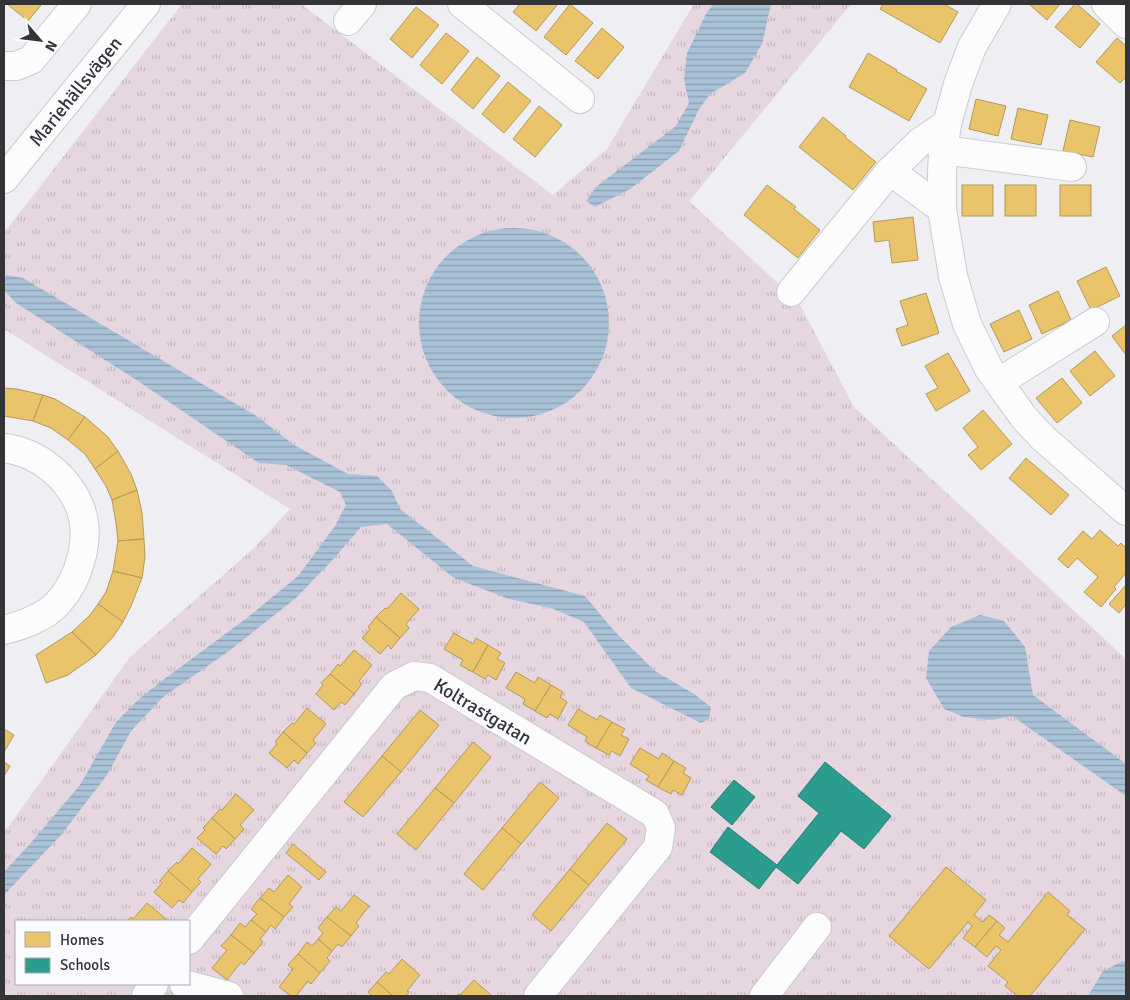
<svg xmlns="http://www.w3.org/2000/svg" width="1130" height="1000" font-family="Signika,sans-serif">
<defs>
<pattern id="grass-tufts" width="24" height="20" patternUnits="userSpaceOnUse" patternTransform="scale(1.25)"><rect width="24" height="20" fill="#e5d6df"/><path d="M3 7l-1-3M5 7V3M7 7l1-3M15 17l-1-3M17 17v-4M19 17l1-3" fill="none" stroke="#c5b8c0"/></pattern>
<pattern id="water-rules" width="6" height="5" patternUnits="userSpaceOnUse" patternTransform="scale(1.25)"><rect width="6" height="5" fill="#aac2d8"/><path d="M0 2.5h6" fill="none" stroke="#8b9eb0"/></pattern>
</defs>
<rect width="100%" height="100%" fill="#efeef2"/>
<path fill="url(#grass-tufts)" fill-rule="evenodd" d="M182,4H301L553,195L607,149L694,4H851L689,201L799,303L854,407L1126,659V996H4V833L130,657L253,549L290,509L4,329V233ZM16,921H189V984H16Z"/>
<g fill="url(#water-rules)">
<polygon points="714,4 771,4 762,44 745,73 710,94 699,109 679,151 630,189 595,207 586,201 596,187 676,126 689,103 684,80 687,53 707,12"/>
<circle cx="514" cy="323" r="95"/>
<polygon points="6,275 23,278 258,417 294,445 348,474 377,476 392,491 400,509 473,566 585,596 615,632 655,671 694,694 711,707 709,719 701,723 631,688 584,622 551,608 509,599 454,578 387,524 361,527 337,555 296,598 229,651 163,697 131,731 107,775 61,835 4,895 4,872 29,845 80,785 116,722 139,699 163,680 247,618 298,576 335,526 346,505 340,492 286,465 259,463 141,383 16,303 4,290 4,283"/>
<polygon points="980,615 1004,621 1025,647 1033,695 1126,764 1126,796 1012,716 992,720 964,717 944,709 926,678 929,651 951,627"/>
<polygon points="1123,961 1126,962 1126,996 1088,996 1103,971"/>
</g>
<g fill="#e9c46a" stroke="#b3995b">
<polygon points="7,4 42,4 28,21"/>
<polygon points="520,4 558,4 536,31 513,12"/>
<polygon points="570,4 593,23 566,55 544,37"/>
<polygon points="883,4 944,4 958,12 940,43 880,9"/>
<polygon points="1029,4 1060,4 1047,20"/>
<polygon points="1075,4 1077,4 1100,24 1080,48 1055,27"/>
<polygon points="416,7 439,25 412,58 390,39"/>
<polygon points="602,28 624,47 598,79 575,61"/>
<polygon points="446,33 469,51 442,84 420,65"/>
<polygon points="1117,38 1126,46 1126,77 1120,83 1096,62"/>
<polygon points="868,53 897,70 896,71 927,89 909,121 849,87"/>
<polygon points="477,57 500,76 473,109 451,90"/>
<polygon points="508,82 531,101 504,133 482,114"/>
<polygon points="976,99 1006,106 998,136 969,129"/>
<polygon points="539,106 562,125 535,157 513,139"/>
<polygon points="1018,108 1048,115 1041,145 1011,139"/>
<polygon points="823,117 846,136 845,137 876,162 853,190 799,147"/>
<polygon points="1070,120 1100,127 1093,157 1063,151"/>
<polygon points="767,185 796,207 794,209 820,230 798,258 744,215"/>
<rect x="962" y="185" width="31" height="31"/>
<rect x="1005" y="185" width="31" height="31"/>
<rect x="1060" y="185" width="31" height="31"/>
<polygon points="913,217 918,260 892,263 889,240 875,242 873,222"/>
<polygon points="1106,267 1120,296 1091,310 1077,281"/>
<polygon points="1058,291 1071,320 1042,334 1029,305"/>
<polygon points="926,293 939,333 902,346 896,329 908,325 900,301"/>
<polygon points="1019,310 1032,339 1004,352 990,324"/>
<polygon points="1126,325 1126,355 1112,336"/>
<polygon points="1095,351 1115,376 1090,396 1070,371"/>
<polygon points="948,353 970,391 936,411 926,394 938,388 925,366"/>
<polygon points="1062,378 1082,403 1057,423 1036,398"/>
<polygon points="4,388 17,389 43,395 33,421 4,416"/>
<polygon points="43,395 55,399 85,417 68,440 51,428 33,421"/>
<polygon points="983,410 1012,444 981,470 968,455 978,447 963,428"/>
<polygon points="85,417 107,436 118,451 95,469 85,454 68,440"/>
<polygon points="118,451 131,474 137,490 112,500 106,486 95,469"/>
<polygon points="1026,458 1069,495 1051,515 1009,478"/>
<polygon points="137,490 142,513 144,539 118,541 116,523 112,500"/>
<polygon points="1100,530 1118,546 1121,543 1126,548 1126,573 1114,587 1116,589 1101,607 1084,592 1098,577 1077,558 1068,568 1058,559 1083,531 1092,539"/>
<polygon points="144,539 145,557 142,578 113,571 118,541"/>
<polygon points="113,571 142,578 131,606 123,622 98,604 106,592"/>
<polygon points="1126,585 1126,604 1119,613 1109,604"/>
<polygon points="401,593 419,609 406,624 409,628 400,638 376,617 385,608 387,609"/>
<polygon points="98,604 123,622 113,637 96,655 72,632 90,615"/>
<polygon points="376,617 400,638 391,649 388,645 380,654 362,638 370,629 368,627"/>
<polygon points="72,632 96,655 68,675 46,683 36,655"/>
<polygon points="454,633 473,644 476,638 488,645 473,672 460,665 463,660 444,649"/>
<polygon points="488,645 501,653 497,659 505,663 496,680 488,675 485,679 473,672"/>
<polygon points="354,650 372,665 359,681 362,684 354,694 330,674 338,664 340,666"/>
<polygon points="516,672 535,683 538,677 551,685 535,711 523,704 525,699 506,688"/>
<polygon points="330,674 354,694 345,705 341,702 334,710 316,694 323,685 321,683"/>
<polygon points="551,685 563,692 560,697 567,702 558,719 550,714 547,718 535,711"/>
<polygon points="307,708 326,724 313,740 316,743 307,753 283,732 292,723 294,724"/>
<polygon points="578,709 597,720 600,715 612,722 596,748 585,741 587,737 568,725"/>
<polygon points="420,710 439,725 401,772 382,756"/>
<polygon points="612,722 625,729 621,735 629,739 620,756 612,751 609,755 596,748"/>
<polygon points="4,729 14,735 4,752"/>
<polygon points="283,732 307,753 298,764 294,760 287,768 269,753 277,744 275,742"/>
<polygon points="473,742 491,757 454,803 435,788"/>
<polygon points="640,748 659,759 662,753 674,761 658,787 646,780 649,776 630,764"/>
<polygon points="382,756 401,772 363,817 344,802"/>
<polygon points="674,761 686,768 683,773 691,778 682,795 673,790 671,794 658,787"/>
<polygon points="4,762 10,766 4,776"/>
<polygon points="540,782 559,798 521,844 502,828"/>
<polygon points="435,788 454,803 416,850 397,834"/>
<polygon points="236,794 254,810 240,825 244,829 235,839 212,818 220,809 222,810"/>
<polygon points="212,818 235,839 226,849 223,846 216,854 197,838 205,830 203,828"/>
<polygon points="607,823 627,839 589,885 570,869"/>
<polygon points="502,828 521,844 483,890 464,874"/>
<polygon points="293,844 326,872 319,880 286,853"/>
<polygon points="192,848 211,864 198,879 201,882 192,892 168,871 177,862 178,864"/>
<polygon points="946,867 986,900 974,915 983,922 989,915 997,921 975,947 963,938 972,926 968,922 929,969 889,936"/>
<polygon points="570,869 589,885 551,931 532,915"/>
<polygon points="168,871 192,892 183,903 179,900 172,908 154,892 162,883 160,881"/>
<polygon points="288,875 302,887 289,904 293,907 284,917 260,898 269,888 274,892"/>
<polygon points="1048,892 1070,911 1067,915 1085,929 1030,996 1018,996 1005,986 1008,982 988,966 1001,950 996,946 987,957 975,947 997,921 1005,928 999,935 1008,942"/>
<polygon points="354,895 369,906 356,923 359,926 351,936 327,917 336,907 341,911"/>
<polygon points="260,898 284,917 275,929 271,925 266,932 251,920 257,914 251,909"/>
<polygon points="147,903 166,919 163,921 127,921 131,917 133,919"/>
<polygon points="327,917 351,936 342,947 338,944 332,951 318,939 323,933 318,928"/>
<polygon points="251,920 266,932 260,939 263,942 254,953 231,935 240,923 245,927"/>
<polygon points="231,935 254,953 244,965 241,962 227,980 212,968 227,950 221,946"/>
<polygon points="318,939 332,951 327,958 330,961 320,973 298,954 307,942 312,946"/>
<polygon points="298,954 320,973 311,984 308,981 296,996 291,996 279,987 293,969 288,965"/>
<polygon points="402,959 420,975 407,991 409,992 406,996 393,996 377,982 386,972 389,974"/>
<polygon points="474,980 492,996 456,996 459,994 460,995"/>
<polygon points="377,982 393,996 370,996 371,995 368,992"/>
</g>
<g fill="#2a9d8f" stroke="#2d7e75">
<polygon points="825,762 891,816 864,849 841,831 798,884 776,867 759,889 710,852 728,827 777,865 819,813 798,796"/>
<polygon points="734,780 755,797 732,825 711,807"/>
</g>
<g fill="none" stroke-linecap="round" stroke-linejoin="round">
<defs>
<g id="minor">
<polyline points="462,4 580,99"/>
<polyline points="997,4 972,47 958,84 947,124 943,150 942,174 942,209 953,276 967,324 989,369 1025,419 1043,438 1126,511"/>
<polyline points="1106,4 1126,24"/>
<polyline points="348,21 362,4"/>
<polyline points="4,66 16,66 31,60 77,4"/>
<polyline points="943,150 1072,167"/>
<polyline points="890,171 942,209"/>
<polyline points="4,179 146,4"/>
<polyline points="791,292 890,171 920,142 947,124"/>
<polyline points="999,382 1095,322"/>
<path d="M4,448C38,452 69,477 81,510C91,539 79,580 58,603C44,618 23,625 4,630"/>
<polyline points="189,940 394,686 414,676 430,678 655,814 661,828 658,847 538,996"/>
<polyline points="184,984 229,996"/>
<polyline points="146,996 154,984"/>
<polyline points="764,996 817,927"/>
</g>
</defs>
<use href="#minor" stroke="#cbcacd" stroke-width="30"/>
<use href="#minor" stroke="#fdfcfd" stroke-width="28"/>
</g>
<g text-anchor="middle" stroke-width="5" stroke-linejoin="round" paint-order="stroke">
<g font-size="19" fill="#343437" stroke="#fbfaff">
<text transform="translate(75 91) rotate(-51)" y="7">Mariehällsvägen</text>
<text transform="translate(483 711) rotate(31)" y="7">Koltrastgatan</text>
</g>
</g>
<rect width="1130" height="1000" fill="none" stroke="#343437" stroke-width="10"/>
<rect x="15" y="920" width="175" height="65" fill="#fbfaff" stroke="#ababaf"/>
<rect x="25" y="932" width="25" height="15" fill="#e9c46a" stroke="#ababaf"/>
<text x="60" y="945" font-size="15" fill="#343437">Homes</text>
<rect x="25" y="958" width="25" height="15" fill="#2a9d8f" stroke="#ababaf"/>
<text x="60" y="970" font-size="15" fill="#343437">Schools</text>
<g transform="translate(40 40) rotate(118)" stroke="#fbfaff" stroke-width="4" paint-order="stroke">
<path d="M0-4L9 19L0 12L-9 19Z" fill="#343437"/>
<text y="-8" font-size="14" font-weight="bold" text-anchor="middle" fill="#343437">N</text>
</g>
</svg>
